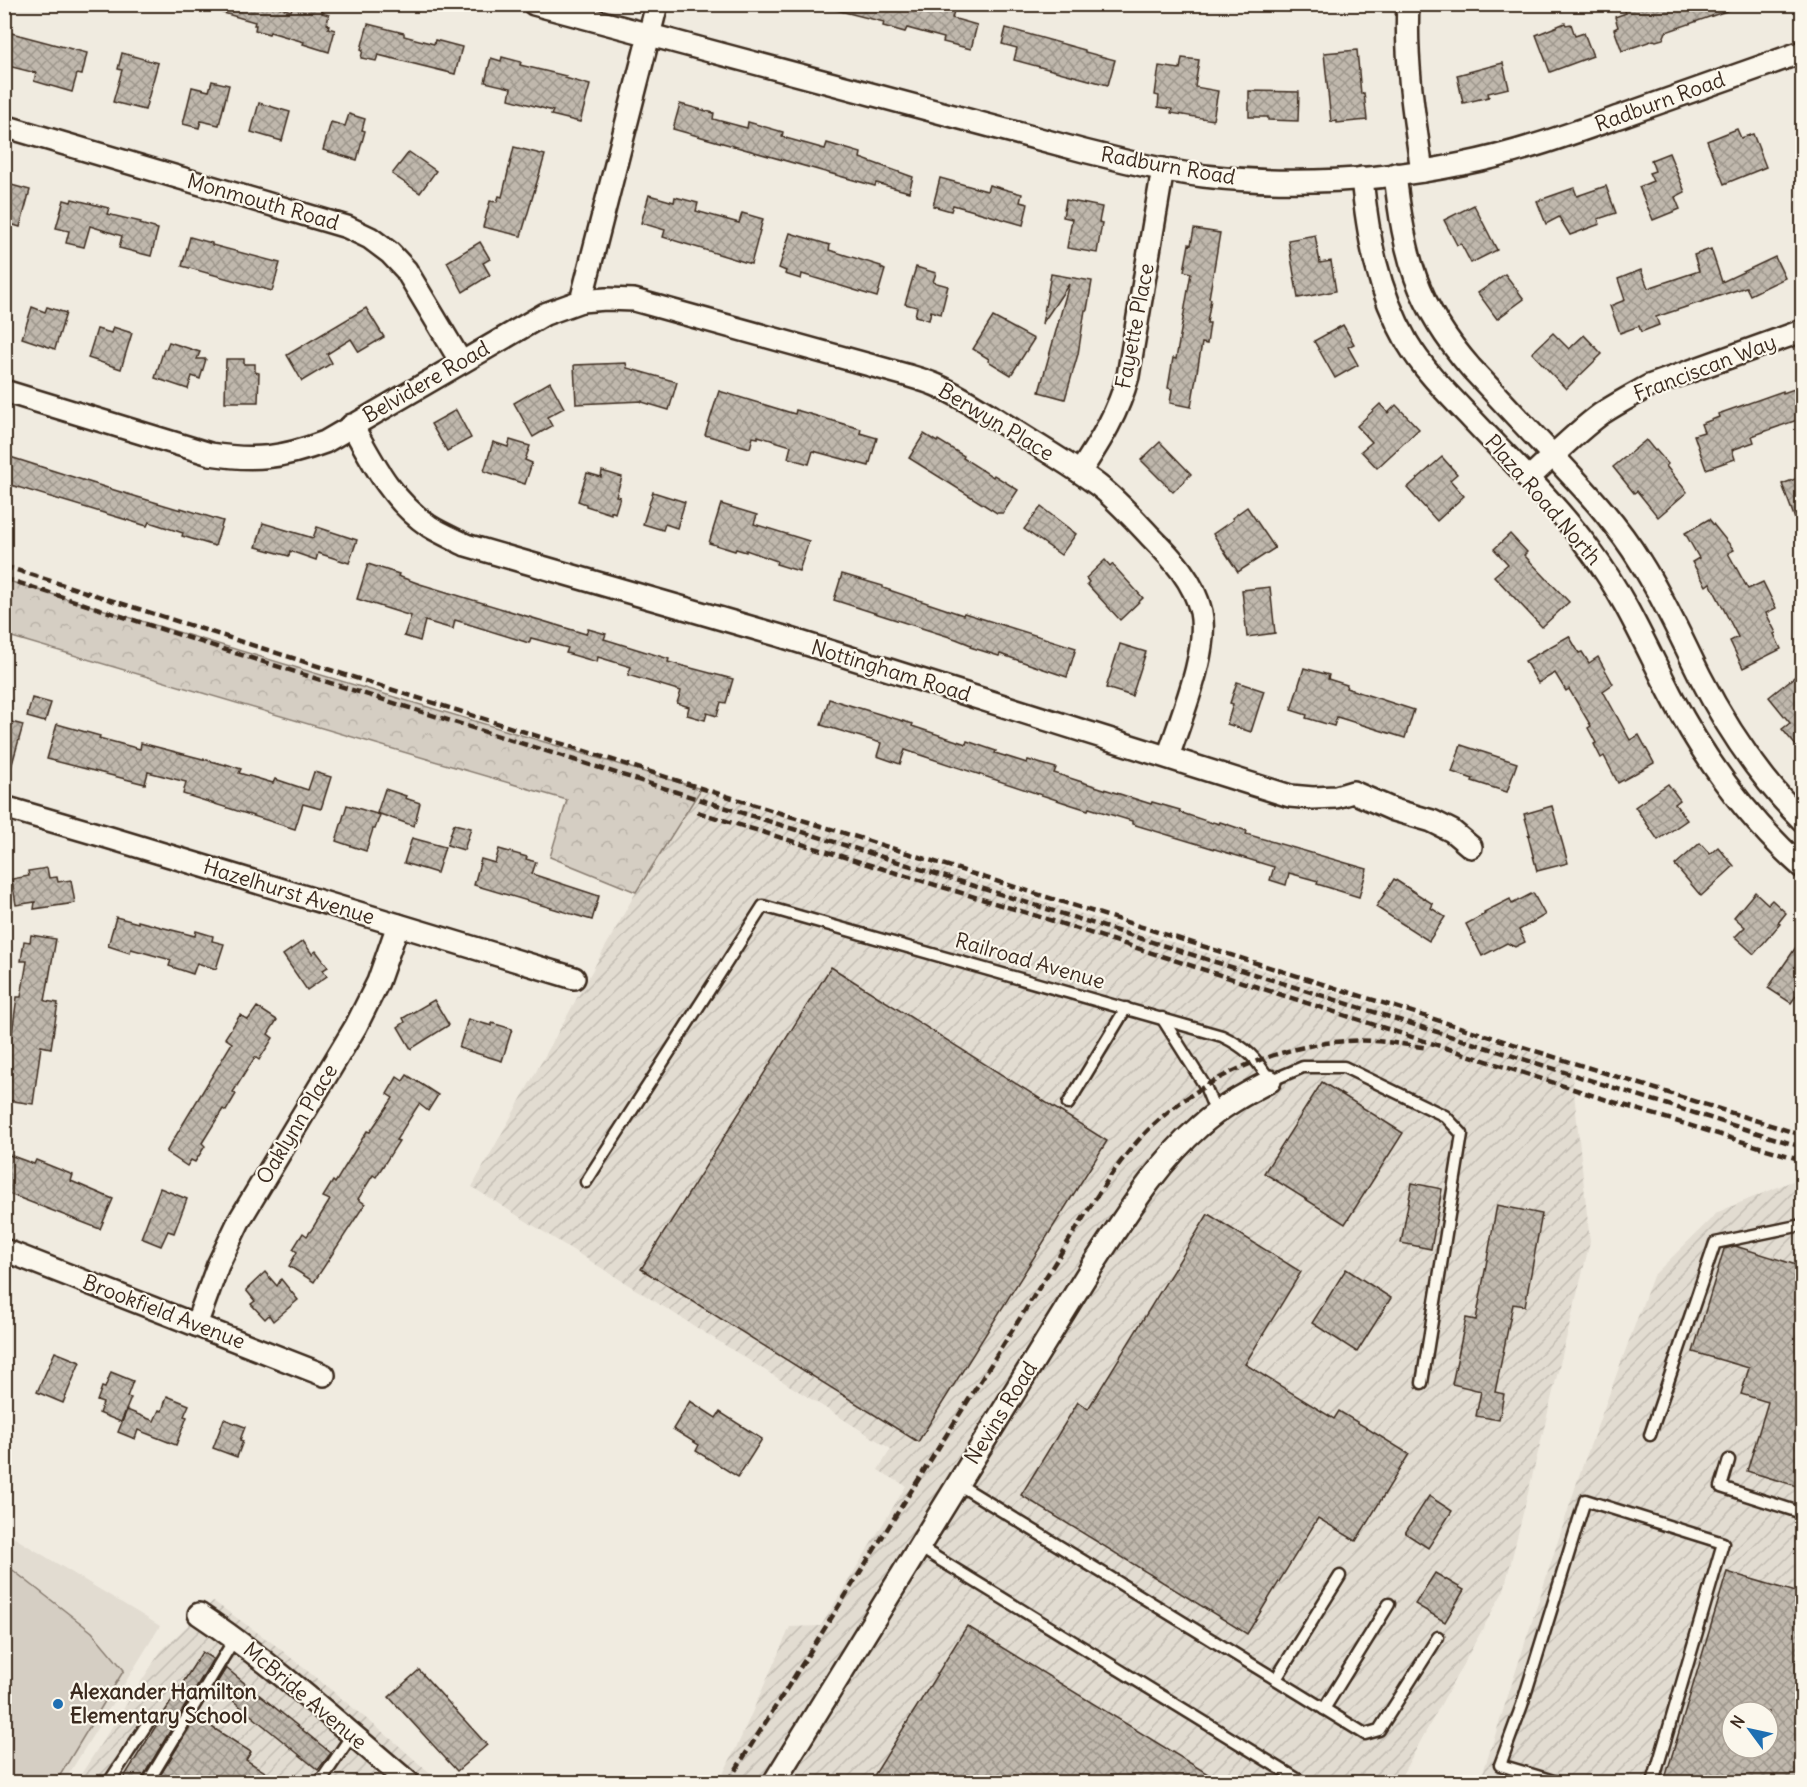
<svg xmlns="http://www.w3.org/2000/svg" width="1807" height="1787" font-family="Delius,sans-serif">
<defs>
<pattern id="industrial-furrows" width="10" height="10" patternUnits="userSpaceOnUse" patternTransform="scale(1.5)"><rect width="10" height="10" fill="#e2dcd1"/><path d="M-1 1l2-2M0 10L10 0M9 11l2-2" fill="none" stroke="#c3bdb3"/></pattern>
<pattern id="forest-crowns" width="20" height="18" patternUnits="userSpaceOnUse" patternTransform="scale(1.5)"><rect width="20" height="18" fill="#d5cec3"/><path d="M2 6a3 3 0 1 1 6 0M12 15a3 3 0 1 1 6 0" fill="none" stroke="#b8b1a7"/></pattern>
<pattern id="building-cross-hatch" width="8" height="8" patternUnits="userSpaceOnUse" patternTransform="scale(1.5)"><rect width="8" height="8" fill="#c0b8ad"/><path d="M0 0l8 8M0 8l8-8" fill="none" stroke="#9d968c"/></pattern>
</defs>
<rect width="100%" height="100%" fill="#f0ebe0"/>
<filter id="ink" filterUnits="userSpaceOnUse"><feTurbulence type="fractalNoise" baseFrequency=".0167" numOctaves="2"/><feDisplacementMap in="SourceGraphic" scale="12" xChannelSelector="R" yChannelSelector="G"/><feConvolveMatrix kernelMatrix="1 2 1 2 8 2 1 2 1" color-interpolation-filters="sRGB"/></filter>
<g filter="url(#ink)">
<polygon fill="#e2dcd1" points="5,1532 160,1626 64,1782 5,1782"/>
<g fill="url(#industrial-furrows)" fill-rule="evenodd">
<polygon points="701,789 1107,922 1571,1065 1590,1242 1504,1590 1398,1782 719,1782 739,1742 790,1627 821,1626 906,1486 878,1470 891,1449 472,1187 636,892"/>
<path d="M1802,1177V1782H1480L1580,1473L1653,1276L1718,1212ZM1732,1712H1768V1748H1732Z"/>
<polygon points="213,1601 275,1645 336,1694 396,1743 439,1782 76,1782 161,1651"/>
</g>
<polygon fill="url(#forest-crowns)" stroke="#887c70" stroke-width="1.5" points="4,580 5,580 701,789 636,892 550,857 567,800 5,635"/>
<polygon fill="#d5cec3" stroke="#887c70" stroke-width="1.5" points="5,1564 92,1632 124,1670 56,1782 5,1782"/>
<g fill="url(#building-cross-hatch)" stroke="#3b2a1e" stroke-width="1.5" fill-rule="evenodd">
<polygon points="209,4 269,4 291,11 293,4 305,4 323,10 322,13 329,15 327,24 329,25 328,28 335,30 329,52 303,44 304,42 270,32 269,34 255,30 256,25 254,25 255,22 209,9"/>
<polygon points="837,4 913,4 934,10 935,4 956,4 952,18 977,25 971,49 943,42 944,38 907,28 905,32 883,26 884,22 836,10"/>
<polygon points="1636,4 1738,4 1738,7 1666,32 1663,39 1656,41 1654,40 1622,51 1614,29 1618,27 1615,17 1626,13 1624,9"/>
<polygon points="1565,23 1566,25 1571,24 1575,36 1584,33 1593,56 1550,72 1536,35"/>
<polygon points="368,24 404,33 404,36 434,44 435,40 462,47 455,74 378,55 376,61 361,58 363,50 361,49"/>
<polygon points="1006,28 1085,50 1085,52 1115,60 1108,85 1014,60 1017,48 1002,44"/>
<polygon points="4,31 87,53 82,75 77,74 72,92 34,81 36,73 4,65"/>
<polygon points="1357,50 1361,94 1364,93 1367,120 1337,123 1337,121 1331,122 1324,53"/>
<polygon points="122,53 158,63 145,110 113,102 122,70 118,69"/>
<polygon points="502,57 521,62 520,65 566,76 565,78 590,85 580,122 551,115 553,111 509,99 511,88 485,82 491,58 501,61"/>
<polygon points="1182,58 1199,60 1195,87 1218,91 1213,120 1171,113 1172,109 1158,107 1159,96 1155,95 1159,66 1180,69"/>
<polygon points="1503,63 1509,88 1488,93 1489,97 1463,103 1457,75"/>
<polygon points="212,81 229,85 219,125 201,121 199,128 183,124 192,87 209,91"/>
<polygon points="1249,91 1299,92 1298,121 1268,120 1268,117 1249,117"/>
<polygon points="259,103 290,112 282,141 251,132"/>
<polygon points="680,104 714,113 713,119 747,128 748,122 783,132 782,137 825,149 827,143 861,153 860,158 913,177 909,192 876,183 875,186 673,129"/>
<polygon points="349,114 365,119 362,130 365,131 357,160 323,150 331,122 345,126"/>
<polygon points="1737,129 1741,138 1753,134 1766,167 1724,184 1707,141"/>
<polygon points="514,147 545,155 521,236 483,227 490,201 497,202 499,196 502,197"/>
<polygon points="409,152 436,171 420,193 392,174"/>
<polygon points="1669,153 1685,192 1675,197 1680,209 1653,220 1639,187 1653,181 1649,173 1655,171 1651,160"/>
<polygon points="940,178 987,191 989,185 1022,194 1020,202 1028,204 1023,225 953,205 951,211 933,206"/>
<polygon points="4,183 30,190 20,227 4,222"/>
<polygon points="1606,186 1616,213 1598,219 1600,224 1570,235 1559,217 1546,224 1537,201 1574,188 1577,196"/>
<polygon points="649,195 674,202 675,197 698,203 696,211 739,223 742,213 763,219 751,264 663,237 665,230 641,223"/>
<polygon points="72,199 109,208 107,214 141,222 140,224 158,229 151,256 119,248 122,236 90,226 84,247 66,243 69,231 56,228 64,200 71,202"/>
<polygon points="1066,200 1102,207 1099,222 1102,223 1097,253 1067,248 1072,219 1063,217"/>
<polygon points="1474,205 1497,250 1471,263 1461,244 1457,245 1444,220"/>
<polygon points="1194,229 1220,233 1209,298 1211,299 1207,323 1210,323 1207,344 1202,343 1191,407 1170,403 1172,389 1168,388 1173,358 1176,359 1191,273 1184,271 1189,244 1191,245"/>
<polygon points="790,233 830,245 829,250 881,266 881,268 885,270 877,297 802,274 801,279 785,274 786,271 779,268"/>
<polygon points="1315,235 1320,263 1331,261 1336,291 1298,298 1288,240"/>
<polygon points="190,237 212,243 212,245 280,263 272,291 182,266"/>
<polygon points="480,242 490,259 483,263 490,275 463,292 447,262"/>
<polygon points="1711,249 1722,282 1775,257 1785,278 1750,295 1746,287 1656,317 1659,325 1641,332 1639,326 1620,333 1610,306 1625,300 1618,279 1641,270 1648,288 1699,271 1694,255"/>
<polygon points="916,267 936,273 933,282 948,286 941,314 931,311 929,320 915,316 917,307 905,304"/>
<polygon points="1051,274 1092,281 1087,310 1085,310 1078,354 1065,399 1039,392 1069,284 1042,324"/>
<polygon points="1505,274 1524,299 1497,319 1478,293"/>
<polygon points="32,307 45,312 47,307 66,313 55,349 22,338"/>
<polygon points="366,308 384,337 359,352 351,339 327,354 332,363 302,381 287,355"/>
<polygon points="993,317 1034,339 1011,375 988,361 989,359 973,349"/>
<polygon points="1343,325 1354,344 1348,347 1358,365 1335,378 1314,341"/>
<polygon points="113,327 132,333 121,369 88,358 97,329 111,333"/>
<polygon points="1553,333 1569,349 1584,335 1602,354 1566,389 1532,353"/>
<polygon points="169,342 200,352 197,359 206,359 200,379 192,376 188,389 155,378 164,349 166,349"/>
<polygon points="226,359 244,359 244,364 255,364 255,372 259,373 258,402 225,402"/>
<polygon points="626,363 627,368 677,382 669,410 642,402 642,401 576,404 574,365"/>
<polygon points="550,382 564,408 547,417 552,426 533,437 514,403"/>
<polygon points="1803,386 1803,418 1752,436 1754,442 1732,450 1735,459 1706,469 1694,435 1704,432 1701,424 1719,417 1718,414 1783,391 1783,393"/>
<polygon points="719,391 795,414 796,410 861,429 860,433 877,438 869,466 813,451 809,464 788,458 791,446 758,436 758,438 753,437 750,448 705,435"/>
<polygon points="1380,404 1388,413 1396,405 1419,429 1377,468 1361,451 1372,442 1357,426"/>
<polygon points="456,410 471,438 447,451 431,424"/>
<polygon points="924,434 937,442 938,440 964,456 963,458 993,477 994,475 1018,490 1003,513 997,513 909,458"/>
<polygon points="510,440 530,446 525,460 532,463 525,484 484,471 493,442 508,447"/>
<polygon points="1646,440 1655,451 1656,450 1668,464 1666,466 1687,492 1658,517 1637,491 1634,493 1613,467"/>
<polygon points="1160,442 1191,474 1173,492 1141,460"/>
<polygon points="4,455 114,490 181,510 181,508 223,521 215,546 182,536 183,533 149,522 147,526 4,483"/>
<polygon points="1442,457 1457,474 1450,480 1464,496 1437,521 1407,488"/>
<polygon points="602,471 622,477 616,496 620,497 615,513 611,511 611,514 586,506 586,504 578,501 587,473 601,477"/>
<polygon points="1803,476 1803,535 1801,535 1782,484"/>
<polygon points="653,492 685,502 677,528 665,524 663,530 643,524"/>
<polygon points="721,504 757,515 754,524 809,541 799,571 776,564 777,561 746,550 746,552 736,549 735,551 709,543"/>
<polygon points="1041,507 1076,534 1061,555 1024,529"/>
<polygon points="1247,507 1275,548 1238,572 1213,534 1233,520 1232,518"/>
<polygon points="1709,519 1734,550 1728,553 1748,589 1763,582 1776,608 1766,613 1776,633 1774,634 1781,649 1743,668 1730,641 1738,637 1710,583 1706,586 1692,562 1699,558 1685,533"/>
<polygon points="263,523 313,538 317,527 357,540 349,563 318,553 316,560 290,551 289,556 256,547"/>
<polygon points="1510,534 1527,552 1524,555 1569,602 1542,627 1494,576 1508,564 1494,549"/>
<polygon points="1105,560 1110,566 1112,564 1143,598 1120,620 1087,584 1089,582 1086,578"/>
<polygon points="368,564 399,574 398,576 420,584 586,634 588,629 606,634 604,639 669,659 668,662 733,679 726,703 721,702 717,716 707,713 705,720 687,715 689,707 677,703 681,691 628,675 631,667 598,657 597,662 566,653 568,648 531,638 529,643 455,620 453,629 425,621 420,641 404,636 411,616 357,599"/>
<polygon points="842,574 883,586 883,588 963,615 964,613 1076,648 1067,677 1000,654 999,656 970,647 971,645 956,639 834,600"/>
<polygon points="1270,587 1275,633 1247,637 1242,590"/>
<polygon points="1569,636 1579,653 1582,652 1589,663 1598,657 1613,684 1603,691 1630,740 1639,735 1654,763 1618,783 1604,756 1601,758 1594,744 1596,743 1588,728 1591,726 1569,689 1566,691 1555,673 1538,683 1525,661"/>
<polygon points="1120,644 1146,652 1132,696 1106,688"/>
<polygon points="1304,668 1329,675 1328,679 1347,685 1346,688 1414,710 1405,738 1337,717 1334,726 1306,718 1307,715 1291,710"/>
<polygon points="1803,670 1803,754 1782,729 1790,723 1769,697"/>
<polygon points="1237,682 1264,691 1251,732 1227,724 1233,704 1230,703"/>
<polygon points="32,698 51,703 45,722 27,717"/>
<polygon points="829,699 913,724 912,726 966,744 967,741 996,751 995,753 1027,763 1028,760 1056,768 1054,773 1151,804 1152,802 1180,810 1179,812 1212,823 1213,822 1219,824 1220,822 1247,831 1246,834 1367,869 1359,897 1317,884 1318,881 1289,873 1286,885 1270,880 1274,867 1132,824 1132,821 1089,808 1088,810 1069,804 905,750 900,764 877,756 881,743 821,725"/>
<polygon points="4,720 23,725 9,775 4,774"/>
<polygon points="57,724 100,736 99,738 140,749 141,743 226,765 226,764 241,769 239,773 273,783 275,779 308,790 314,772 331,777 321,809 303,804 295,829 183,794 186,782 148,772 145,784 47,759"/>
<polygon points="1461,745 1517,763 1507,792 1472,781 1473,779 1452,772"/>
<polygon points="1668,784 1680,800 1675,804 1687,820 1658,840 1635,807"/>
<polygon points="385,789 406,796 405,798 420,803 414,826 377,813"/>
<polygon points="347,805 380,815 375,829 373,829 366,851 336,841"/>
<polygon points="1552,806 1568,863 1537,871 1528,836 1530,835 1524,814"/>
<polygon points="454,824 471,828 464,850 447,845"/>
<polygon points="412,838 445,847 437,873 404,863"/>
<polygon points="1700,843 1710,854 1718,847 1734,866 1701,896 1675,865"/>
<polygon points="499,849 527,857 526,859 536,862 532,874 599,896 592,920 474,885 481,859 495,863"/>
<polygon points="47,868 49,878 57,877 58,882 71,880 75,903 34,909 35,902 16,905 12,879 29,876 28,871"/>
<polygon points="1394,879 1433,904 1431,908 1445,917 1429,941 1376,907"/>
<polygon points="1755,892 1768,904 1772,900 1786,913 1778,923 1780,924 1754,954 1735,937 1745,927 1734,917"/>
<polygon points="1533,893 1545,915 1519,930 1525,942 1515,947 1507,943 1482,956 1466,924 1485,914 1484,912 1510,899 1512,904"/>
<polygon points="116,917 138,923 138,921 195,936 196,931 213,936 212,941 224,944 216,969 197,963 193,974 169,966 171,960 131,949 130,953 108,946"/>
<polygon points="31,935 56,939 45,1001 58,1003 51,1048 41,1046 33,1104 7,1100 9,1085 5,1084 17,997 21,997 27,961 21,961 24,941 30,942"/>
<polygon points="1803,937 1803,986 1791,1003 1768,988"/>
<polygon points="303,941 312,954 316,951 328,967 323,970 327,976 307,990 283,955"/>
<polygon points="831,967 1107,1141 918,1442 641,1269"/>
<polygon points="434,1000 449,1025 411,1049 398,1027 405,1022 403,1018"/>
<polygon points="257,1007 277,1020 268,1034 273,1038 259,1060 255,1057 233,1092 236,1094 226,1111 223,1109 202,1143 205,1146 195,1162 191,1160 187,1166 166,1152 232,1043 225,1038 240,1015 248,1020"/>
<polygon points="468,1019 492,1026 492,1023 512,1029 502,1061 459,1048"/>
<polygon points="407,1075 438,1095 428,1111 419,1104 396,1140 399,1141 376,1177 373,1175 358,1199 365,1204 314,1282 289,1266 297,1252 293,1249 303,1233 307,1236 312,1229 330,1200 323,1197 333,1181 335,1183 367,1131 370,1132 393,1098 387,1094 397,1077 403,1081"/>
<polygon points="1322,1082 1403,1133 1345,1224 1264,1173"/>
<polygon points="4,1153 34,1164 36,1160 73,1175 71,1181 113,1199 100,1229 4,1192"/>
<polygon points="1412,1183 1442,1189 1431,1249 1401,1243"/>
<polygon points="160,1188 187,1199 174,1233 168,1231 161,1246 141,1238"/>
<polygon points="1497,1205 1542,1214 1525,1306 1513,1304 1495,1392 1504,1394 1499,1420 1476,1416 1481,1391 1452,1384 1466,1318 1476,1320"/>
<polygon points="1208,1214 1301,1272 1245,1364 1334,1419 1339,1411 1409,1454 1356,1541 1318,1518 1247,1634 1021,1495 1078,1402 1088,1409"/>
<polygon points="1735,1246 1803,1267 1803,1488 1747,1471 1768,1402 1741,1394 1749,1368 1693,1352 1724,1249"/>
<polygon points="1346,1269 1391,1298 1357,1352 1312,1323"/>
<polygon points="265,1272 277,1286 281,1279 298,1300 273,1321 269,1315 265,1319 251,1304 255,1301 246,1290"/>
<polygon points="55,1352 80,1362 63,1403 37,1392"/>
<polygon points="111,1372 133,1381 127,1397 131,1398 121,1422 99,1413 103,1403 97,1401 102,1387 105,1388"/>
<polygon points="167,1396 189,1405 184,1416 187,1417 176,1445 138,1430 135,1439 118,1432 127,1410 154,1421 159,1410 162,1411"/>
<polygon points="690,1401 716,1418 720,1412 762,1439 738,1477 696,1451 699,1445 673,1429"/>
<polygon points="224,1419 245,1427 240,1440 243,1441 237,1457 213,1448"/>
<polygon points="1429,1496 1452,1511 1428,1548 1405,1533"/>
<path d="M1727,1572L1803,1594V1782H1664ZM1732,1712H1768V1748H1732Z"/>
<polygon points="1435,1573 1464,1590 1445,1622 1415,1604"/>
<polygon points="967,1626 1221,1782 870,1782"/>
<polygon points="202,1652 213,1659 142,1778 141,1782 121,1782"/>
<polygon points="226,1668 331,1753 318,1770 215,1686"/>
<polygon points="419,1670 487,1745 457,1771 389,1697"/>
<polygon points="196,1717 251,1752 246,1760 281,1782 156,1782"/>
</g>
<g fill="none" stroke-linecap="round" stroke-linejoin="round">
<defs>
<g id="lane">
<polyline points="1162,1018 1205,1086 1216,1113"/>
<polyline points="1068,1104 1126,1008"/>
<path d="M586,1182L763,906L1222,1036C1247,1048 1256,1058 1270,1081L1303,1067H1344L1445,1116L1462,1134L1422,1383"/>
<polyline points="1650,1435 1715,1243 1802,1225"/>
<polyline points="1729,1460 1721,1487 1802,1513"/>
<polyline points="958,1484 1365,1734 1379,1730 1438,1637"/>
<polyline points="919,1547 1302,1782"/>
<polyline points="1276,1679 1340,1576"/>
<polyline points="1324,1709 1389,1604"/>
<polyline points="109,1782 149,1721"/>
<polyline points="148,1782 235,1638"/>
<polyline points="320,1782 352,1735"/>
<polyline points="1557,1782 1500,1765 1522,1705 1585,1500 1723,1543 1653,1782"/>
</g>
<g id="street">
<path d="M534,4L1084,151C1124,161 1164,171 1204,176C1289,186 1379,181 1462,164C1519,153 1573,133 1627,114C1686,93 1744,73 1802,52"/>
<path d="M1408,4C1405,60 1414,116 1422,171"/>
<polyline points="4,126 347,227 370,238 390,253 406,270 461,362"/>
<path d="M1395,174C1404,255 1416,305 1471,368C1500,399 1529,430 1558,461C1588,493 1618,525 1641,563C1664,599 1681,638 1700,676C1727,729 1760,778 1802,820"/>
<path d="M1362,178C1368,237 1377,289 1407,342C1423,369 1446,392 1468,415C1510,460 1556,503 1592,553C1625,597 1646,647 1671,695C1705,761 1747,818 1802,867"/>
<path d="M581,301L606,299L634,300L906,375C916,378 927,381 936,385C964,397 989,415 1015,431C1043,449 1073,466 1099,486C1118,501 1134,519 1151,537C1172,558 1194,581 1201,612C1209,652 1181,717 1168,757"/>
<path d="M4,391L210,454C255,461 282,458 325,442L545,314L581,301L657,4"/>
<path d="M352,425C373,463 392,501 429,526C440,533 454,539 466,545L781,636L1290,796L1313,798L1336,797L1353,792L1394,810L1432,821L1452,831L1471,847"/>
<path d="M1080,472C1101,440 1118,413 1128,376L1163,169"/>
<path d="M1528,479C1552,457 1575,433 1601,414C1616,404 1633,395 1649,386L1802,331"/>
<polyline points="4,807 107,837 574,978"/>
<polyline points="4,1250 324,1375"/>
<polyline points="196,1325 218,1265 239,1221 356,1026 378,982 398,925"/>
<path d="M199,1614C274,1664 339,1724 408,1782"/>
<path d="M774,1782L1091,1268C1123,1220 1156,1164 1200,1126C1221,1107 1245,1094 1270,1081"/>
</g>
</defs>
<use href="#lane" stroke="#3b2a1e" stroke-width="15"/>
<use href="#street" stroke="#3b2a1e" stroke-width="26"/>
<use href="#lane" stroke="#fbf7ec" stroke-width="10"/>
<use href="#street" stroke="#fbf7ec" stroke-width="21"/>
<g stroke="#3b2a1e" stroke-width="4.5" stroke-dasharray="9 4.5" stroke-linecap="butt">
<polyline points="4,566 688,784 1802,1135"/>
<polyline points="4,578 232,652 1802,1147"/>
<polyline points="697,812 1050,920 1604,1099 1802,1160"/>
<path d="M728,1782L1095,1199C1108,1179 1121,1160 1136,1143C1186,1085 1270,1046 1346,1041C1373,1039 1402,1044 1428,1048"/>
</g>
</g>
</g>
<circle fill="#1f6fb2" stroke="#fbf7ec" stroke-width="2" cx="58" cy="1704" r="6"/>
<g text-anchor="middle" stroke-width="4.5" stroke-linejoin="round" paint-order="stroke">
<g font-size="21" fill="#3b2a1e" stroke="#fbf7ec">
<text transform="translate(1660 102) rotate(-20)" y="7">Radburn Road</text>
<text transform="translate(1168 166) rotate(10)" y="7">Radburn Road</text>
<text transform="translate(263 202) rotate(16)" y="7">Monmouth Road</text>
<text transform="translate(1135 326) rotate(-79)" y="7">Fayette Place</text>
<text transform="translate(1705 368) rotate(-21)" y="7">Franciscan Way</text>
<text transform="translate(426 382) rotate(-30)" y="7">Belvidere Road</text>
<text transform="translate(996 422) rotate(31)" y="7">Berwyn Place</text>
<text transform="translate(1543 500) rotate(49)" y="7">Plaza Road North</text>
<text transform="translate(891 671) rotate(17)" y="7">Nottingham Road</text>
<text transform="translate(289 892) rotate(17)" y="7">Hazelhurst Avenue</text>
<text transform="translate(1030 961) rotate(16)" y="7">Railroad Avenue</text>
<text transform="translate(297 1124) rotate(-59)" y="7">Oaklynn Place</text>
<text transform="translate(164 1312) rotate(21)" y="7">Brookfield Avenue</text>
<text transform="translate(1001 1413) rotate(-58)" y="7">Nevins Road</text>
<text transform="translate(305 1696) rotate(40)" y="7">McBride Avenue</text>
</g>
<g font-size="21" font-weight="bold" fill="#3b2a1e" stroke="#fbf7ec" text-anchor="start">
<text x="70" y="1699">Alexander Hamilton<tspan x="70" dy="24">Elementary School</tspan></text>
</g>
</g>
<rect width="1807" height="1787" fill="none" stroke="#fbf7ec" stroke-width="24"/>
<rect x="12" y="12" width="1783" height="1763" fill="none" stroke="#3b2a1e" stroke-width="2" filter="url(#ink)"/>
<g transform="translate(1750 1730) rotate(303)"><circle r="28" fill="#fbf7ec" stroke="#aea59a" stroke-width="1.5"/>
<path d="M0-4.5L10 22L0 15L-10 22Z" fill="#1f6fb2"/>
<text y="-9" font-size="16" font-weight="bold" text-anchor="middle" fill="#3b2a1e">N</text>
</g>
</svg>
